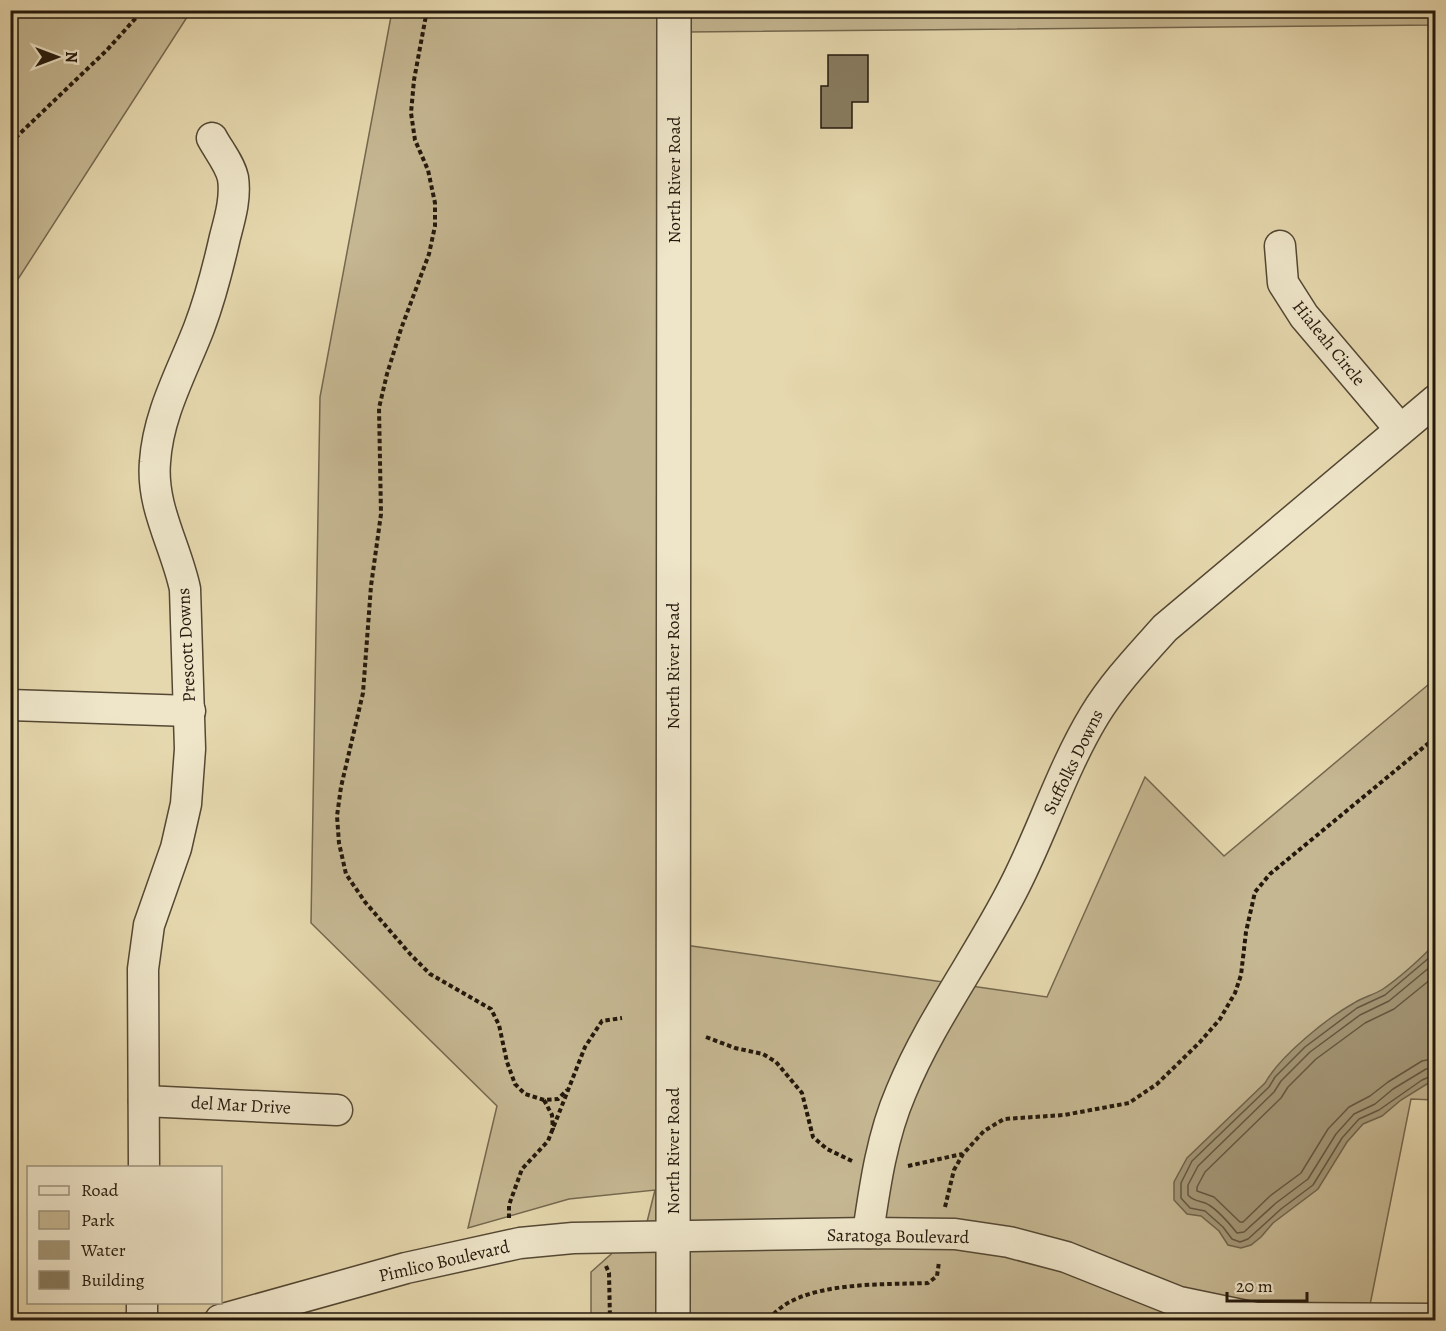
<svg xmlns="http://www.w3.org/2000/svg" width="1446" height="1331" font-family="Alegreya,serif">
<rect width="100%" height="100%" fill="#e6d8ae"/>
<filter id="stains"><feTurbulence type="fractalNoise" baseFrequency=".00333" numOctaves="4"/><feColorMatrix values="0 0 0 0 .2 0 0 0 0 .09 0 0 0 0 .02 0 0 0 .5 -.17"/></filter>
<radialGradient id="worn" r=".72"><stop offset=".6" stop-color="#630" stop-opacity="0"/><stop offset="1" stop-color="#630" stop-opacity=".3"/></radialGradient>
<g fill="#c5b792" stroke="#74684f" stroke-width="1.5">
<polygon points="1435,10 1436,25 687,32 687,11"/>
<polygon points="10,11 191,11 11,290 10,290"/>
<polygon points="392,11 658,11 657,941 1047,997 1145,777 1224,856 1435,679 1435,1100 1411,1099 1367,1320 591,1320 591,1272 647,1222 655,1190 569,1199 468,1228 497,1106 311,923 320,397"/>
</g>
<path fill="#a49777" stroke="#70644c" stroke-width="1.5" d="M1435,944V1079L1401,1100L1382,1116L1363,1124L1347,1142L1318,1189L1273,1223L1261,1237L1251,1245L1241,1248L1228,1245L1219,1231L1201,1216L1187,1214L1174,1200V1182L1187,1158L1265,1083C1280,1056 1327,1018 1354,1003C1363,997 1374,995 1383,989C1402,976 1419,960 1435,944Z"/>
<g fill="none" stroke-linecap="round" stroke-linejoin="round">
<g stroke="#645842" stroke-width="1.5">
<polyline points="1436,952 1385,995 1357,1008 1305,1047 1275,1077 1269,1087 1192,1161 1181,1183 1181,1198 1190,1208 1205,1211 1223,1227 1232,1239 1240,1242 1248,1239 1281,1209 1313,1185 1342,1138 1359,1119 1379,1110 1422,1080 1436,1074"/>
<path d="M1436,962L1389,1001L1360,1015L1310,1052L1281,1081L1274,1092L1198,1166L1188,1185V1195C1195,1203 1202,1200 1209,1205C1220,1212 1229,1223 1237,1233L1244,1232L1276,1203L1308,1179L1336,1134L1354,1114L1375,1104L1393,1089L1426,1069L1436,1067"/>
<polyline points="1436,975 1394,1009 1365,1023 1316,1059 1288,1087 1281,1098 1205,1172 1197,1187 1197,1191 1214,1197 1240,1222 1243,1222 1270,1196 1301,1173 1328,1129 1349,1107 1370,1096 1388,1082 1422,1061 1436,1058"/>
</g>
</g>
<polygon fill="#887c60" stroke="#23180c" stroke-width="1.5" points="828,55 868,55 868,102 852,102 852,128 821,128 821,86 828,86"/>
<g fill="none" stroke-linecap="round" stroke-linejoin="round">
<defs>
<g id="minor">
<polyline points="1280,246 1283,283 1304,316 1400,429"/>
<polyline points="10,705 190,711"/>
<polyline points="144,1101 337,1110"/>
<path d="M144,1168L143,969L149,925L176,848L186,804L190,749L185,589C176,546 151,507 155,462C158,414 182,372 199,328C210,299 218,268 225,237C230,218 236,198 233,178C230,164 219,151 212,138"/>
<path d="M868,1233C875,1185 882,1136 901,1092C931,1019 980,955 1015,885C1043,830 1062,769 1094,716C1114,683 1140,656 1165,628L1436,400"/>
<polyline points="142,1320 142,1302"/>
<polyline points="220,1320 406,1268 520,1243 573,1238 868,1233 955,1234 1009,1242 1066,1257 1179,1302 1256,1318 1436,1319"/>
</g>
<polyline id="tertiary" points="673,1320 674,10"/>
</defs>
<use href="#minor" stroke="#544834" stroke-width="33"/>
<use href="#tertiary" stroke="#544834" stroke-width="36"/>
<g stroke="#23180c" stroke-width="4" stroke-dasharray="4.5 3" stroke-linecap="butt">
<polyline points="427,10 414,80 411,113 415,140 428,170 435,203 435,226 429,254 401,329 387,374 379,408 381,514 371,586 363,693 341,787 337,816 339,843 346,874 365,902 411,955 430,974 491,1009 499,1025 507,1062 515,1084 525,1094 544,1100 558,1099 567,1090"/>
<polyline points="10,143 107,50 143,10"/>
<polyline points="706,1037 735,1048 763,1054 776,1062 802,1093 813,1137 827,1149 852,1161"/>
<polyline points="544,1100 552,1115 553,1130"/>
<polyline points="908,1166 962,1154"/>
<polyline points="945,1207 954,1170 963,1154 984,1131 1004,1119 1064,1115 1129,1103 1157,1084 1200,1042 1220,1019 1235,993 1241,975 1246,932 1255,892 1270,874 1436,737"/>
<polyline points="509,1218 509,1205 522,1169 548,1141 585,1047 602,1021 622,1018"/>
<polyline points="606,1266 609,1273 610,1320"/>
<path d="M769,1320C796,1280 884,1285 928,1283L937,1276L939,1262"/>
</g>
<use href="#minor" stroke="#efe6ca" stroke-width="30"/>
<use href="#tertiary" stroke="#efe6ca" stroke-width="33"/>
</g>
<g text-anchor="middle" stroke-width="4.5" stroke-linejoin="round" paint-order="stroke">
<g font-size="18" fill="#23180c" stroke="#efe6ca">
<text transform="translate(674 180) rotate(-90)" y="6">North River Road</text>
<text transform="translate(1329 343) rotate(51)" y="6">Hialeah Circle</text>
<text transform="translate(186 645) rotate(-93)" y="6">Prescott Downs</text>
<text transform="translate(673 666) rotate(-90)" y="6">North River Road</text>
<text transform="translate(1073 762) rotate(-64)" y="6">Suffolks Downs</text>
<text transform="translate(241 1105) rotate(3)" y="6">del Mar Drive</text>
<text transform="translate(673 1151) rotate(-90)" y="6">North River Road</text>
<text transform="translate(898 1236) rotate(1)" y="6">Saratoga Boulevard</text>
<text transform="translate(444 1261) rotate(-13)" y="6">Pimlico Boulevard</text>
</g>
</g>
<rect width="1446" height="1331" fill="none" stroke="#e6d8ae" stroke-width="36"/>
<rect x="12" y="12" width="1422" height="1307" fill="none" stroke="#23180c" stroke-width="3"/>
<rect x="18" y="18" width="1410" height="1295" fill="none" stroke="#23180c" stroke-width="1.5"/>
<rect x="27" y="1166" width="195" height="138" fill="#efe6ca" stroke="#9d947e" stroke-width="1.5"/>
<rect x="39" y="1186" width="30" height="9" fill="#efe6ca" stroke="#9d947e" stroke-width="1.5"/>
<text x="81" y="1196" font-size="18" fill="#23180c">Road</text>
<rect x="39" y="1211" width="30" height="18" fill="#c5b792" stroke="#9d947e" stroke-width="1.5"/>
<text x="81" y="1226" font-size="18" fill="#23180c">Park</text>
<rect x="39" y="1241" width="30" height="18" fill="#a49777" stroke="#9d947e" stroke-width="1.5"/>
<text x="81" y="1256" font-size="18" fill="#23180c">Water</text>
<rect x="39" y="1271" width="30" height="18" fill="#887c60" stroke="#9d947e" stroke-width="1.5"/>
<text x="81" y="1286" font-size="18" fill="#23180c">Building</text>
<g transform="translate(57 57) rotate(90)" stroke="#efe6ca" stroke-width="4.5" paint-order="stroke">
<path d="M0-4.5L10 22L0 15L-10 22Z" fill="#23180c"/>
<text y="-9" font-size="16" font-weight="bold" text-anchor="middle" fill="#23180c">N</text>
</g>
<path d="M1227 1292v9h80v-9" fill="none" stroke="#23180c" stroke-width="3"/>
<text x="1236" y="1292" font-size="18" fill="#23180c" stroke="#efe6ca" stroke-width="4.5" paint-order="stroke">20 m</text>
<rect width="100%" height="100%" filter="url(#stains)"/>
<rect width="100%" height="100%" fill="url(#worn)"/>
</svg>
